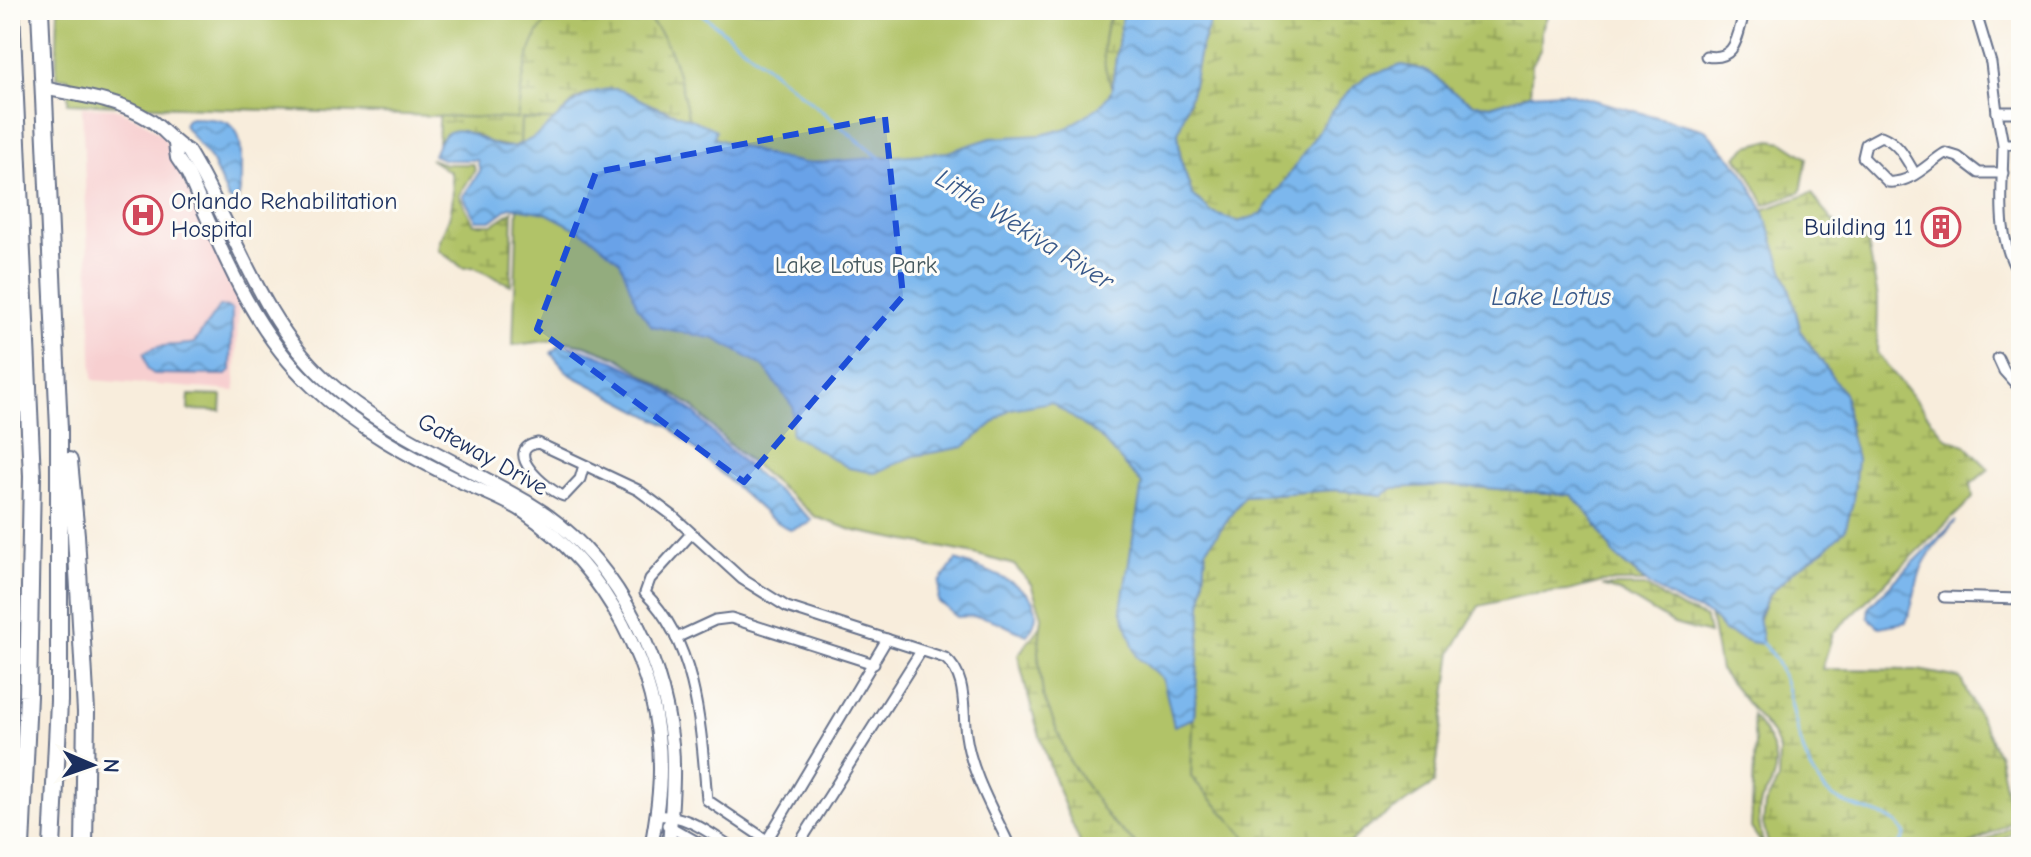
<svg xmlns="http://www.w3.org/2000/svg" width="2031" height="857" font-family="'Comic Neue',sans-serif">
<defs>
<pattern id="wetland-marsh" width="20" height="14" patternUnits="userSpaceOnUse" patternTransform="scale(2)"><rect width="20" height="14" fill="#b1c367"/><path d="M1 5h8M5 5V1M11 12h8M15 12V8" fill="none" stroke="#8f9f58"/></pattern>
<pattern id="water-waves" width="16" height="10" patternUnits="userSpaceOnUse" patternTransform="scale(2)"><rect width="16" height="10" fill="#7bb7ed"/><path d="M0 5q4-4 8 0t8 0" fill="none" stroke="#6495c3"/></pattern>
</defs>
<rect width="100%" height="100%" fill="#fdfcf7"/>
<filter id="ink" filterUnits="userSpaceOnUse"><feTurbulence type="fractalNoise" baseFrequency=".0125" numOctaves="2"/><feDisplacementMap in="SourceGraphic" scale="16" xChannelSelector="R" yChannelSelector="G"/><feConvolveMatrix kernelMatrix="1 2 1 2 8 2 1 2 1" color-interpolation-filters="sRGB"/></filter>
<filter id="wash" filterUnits="userSpaceOnUse"><feTurbulence type="fractalNoise" baseFrequency=".006" numOctaves="4" result="noise"/><feDisplacementMap in="SourceGraphic" scale="32" xChannelSelector="R" yChannelSelector="G"/><feGaussianBlur stdDeviation="1.8" result="paint"/><feColorMatrix in="noise" values="0 0 0 0 0 0 0 0 0 0 0 0 0 0 0 0 0 1.4 0 .05"/><feComposite in="paint" operator="in"/></filter>
<g filter="url(#wash)">
<rect width="100%" height="100%" fill="#f8eddc"/>
<polygon fill="#f7cfd0" points="82,107 114,108 143,121 163,136 239,298 235,391 93,380"/>
<g fill="url(#wetland-marsh)" stroke="#667962" stroke-width="2">
<polygon points="460,10 1123,10 1111,92 804,163 652,105 616,89 586,94 576,99 542,133 512,147 490,143 475,134 451,132 438,141 441,88"/>
<polygon points="1214,10 1550,10 1541,31 1541,48 1532,65 1530,94 1494,105 1474,104 1452,91 1428,71 1402,65 1286,181 1262,215 1238,222 1212,213 1192,194 1181,161 1178,133 1192,90 1200,50"/>
<polygon points="1771,140 1783,142 1807,158 1801,192 1765,205 1747,170 1736,157 1748,146"/>
<path d="M430,159L445,164H473L475,170L459,195L474,224H493L513,211L511,285L472,267L463,268L438,250C439,239 442,235 446,225C454,209 454,191 451,173Z"/>
<path d="M1812,193C1830,222 1838,229 1868,244L1878,298L1877,353L1946,438L1965,445L1989,469L1971,484L1973,498L1833,633L1822,669L1918,670L1960,678L1999,756L2012,822L1966,847H1769L1763,824L1765,805L1778,780L1779,750L1772,734L1720,670L1710,615L1724,631L1750,642L1768,596L1792,572L1825,549L1857,459L1850,435L1845,395L1801,332L1792,297L1762,210Z"/>
<path d="M763,366L793,407L791,434L849,468L875,473L914,456L964,447L1010,409L1052,402L1100,437L1142,484L1121,609L1137,657L1163,679L1175,726L1194,718L1206,550L1244,496L1335,490L1383,495L1393,488L1448,485L1572,495L1593,519L1614,555L1645,582H1602L1568,591L1525,595L1479,606L1452,651L1434,784L1363,830L1346,847H1082C1054,785 1033,721 1018,655L1058,603L1061,567L1054,512L1035,507L886,512L825,498L792,461Z"/>
<polygon points="1602,586 1644,586 1681,608 1706,618 1709,634 1674,624 1622,593"/>
<path d="M1752,715C1767,734 1781,754 1773,779C1771,788 1764,794 1761,802C1756,817 1761,833 1764,847L1751,828L1755,743Z"/>
<polygon points="2011,785 2021,796 2020,829 1989,847 1975,847 2016,824"/>
</g>
<g fill="#b1c367" stroke="#667962" stroke-width="2">
<path d="M58,10H576C571,11 562,11 557,13C525,32 522,87 517,119L68,103L69,78L56,77Z"/>
<path d="M633,10H1113C1098,40 1101,73 1119,101L1205,409L1191,777L1255,847H1139L1109,819L1069,760L1043,695L1038,652L1042,616L1031,584L1014,565L970,553L855,531L816,517L730,445L692,406L617,357L585,345L555,340L513,345L521,119L690,126C682,88 672,25 633,10Z"/>
<polygon points="189,395 222,396 221,411 188,410"/>
</g>
<g fill="url(#water-waves)" stroke="#4b73a6" stroke-width="2">
<path d="M1123,10H1214L1200,50L1192,90L1178,133L1181,161L1192,194L1212,213L1238,222L1262,214L1340,100L1366,76L1402,65L1428,71L1452,91L1474,104L1494,105L1530,94L1564,92L1705,130L1743,171L1763,210L1792,297L1801,332L1845,395L1850,435L1857,459L1853,502L1845,530L1825,549L1792,572L1768,596L1758,617L1763,644L1750,642L1724,631L1710,615L1684,605L1652,587L1614,555L1593,519L1572,495L1448,485L1393,488L1383,495L1335,490L1244,496L1206,550L1194,718L1174,726L1163,679L1137,657L1121,609L1142,484L1100,437L1051,402L1010,409L964,447L914,456L875,473L849,468L791,434L793,407L763,366L715,339L652,326L638,308L620,261L590,236L546,213L510,207L492,220H476L463,196L480,171L477,160H445L433,155C453,100 483,155 515,146C556,134 566,90 613,89C626,89 641,101 653,106C674,114 695,119 716,130L714,138L774,157L804,163L825,162L948,152L991,138L1041,135L1067,128L1100,106L1111,92Z"/>
<path d="M191,118C228,119 242,120 241,162C241,174 242,188 238,199L233,202L228,198L212,162L184,125L186,120Z"/>
<path d="M219,307H227L232,310L231,370L227,375L154,374L148,370L144,354C157,342 178,347 194,343Z"/>
<path d="M560,345C608,352 650,378 687,407C702,419 713,435 726,447C753,473 784,495 812,520L808,524L790,530L769,517L669,426L569,374L551,353Z"/>
<path d="M1956,521C1943,538 1926,553 1920,573C1914,590 1914,605 1906,622L1879,627L1868,617L1869,606Z"/>
<path d="M956,560C986,571 1062,591 1027,635C998,624 991,613 957,617L938,601L940,582Z"/>
</g>
<g fill="none" stroke-linecap="round" stroke-linejoin="round">
<g stroke="#7bb7ed" stroke-width="3">
<polyline points="697,10 881,159"/>
<path d="M1762,643C1767,649 1774,656 1777,663C1798,702 1793,755 1826,791C1846,812 1897,810 1905,835L1898,847"/>
</g>
</g>
</g>
<g filter="url(#ink)">
<g fill="none" stroke-linecap="round" stroke-linejoin="round">
<defs>
<g id="street">
<polyline points="1975,10 1991,63 1997,112 2021,112"/>
<path d="M1706,56C1738,62 1737,34 1745,10"/>
<polyline points="1997,112 2003,144"/>
<path d="M2021,144H2003C2003,189 1994,238 2021,277"/>
<path d="M1915,174C1906,159 1899,143 1881,136L1866,144L1863,157L1888,182C1911,184 1927,164 1945,153L1958,157L1979,173H2003"/>
<polyline points="1998,358 2004,371 2021,390"/>
<path d="M584,465L580,479L564,496C548,491 500,450 538,443L638,490L673,516L742,579L787,607L945,658C968,677 962,708 966,735C971,773 994,812 1010,847"/>
<path d="M691,534L650,579L645,593C698,645 701,731 707,800L777,847"/>
<polyline points="1944,597 2021,599"/>
<polyline points="676,638 715,620 731,618 874,664"/>
<path d="M657,816C685,813 709,833 732,847"/>
<polyline points="667,825 706,847"/>
<polyline points="763,847 887,639"/>
<polyline points="797,847 921,651"/>
</g>
<g id="secondary">
<path d="M42,88C79,95 118,100 150,120C164,129 173,143 188,151C235,227 258,317 325,379C384,433 459,462 527,502C611,551 662,649 672,744C675,777 671,813 669,847"/>
<path d="M175,144L177,158L188,174C221,249 251,329 312,386C356,428 409,456 464,483C484,492 506,500 524,512C606,568 660,670 660,769C660,795 656,821 651,847"/>
</g>
<g id="highway">
<polyline points="11,10 32,476 28,696 21,847"/>
<polyline points="40,10 59,429 59,701 52,847"/>
<polyline points="10,396 14,280"/>
<polyline points="69,461 76,535 86,712 84,847"/>
</g>
</defs>
<use href="#street" stroke="#68728a" stroke-width="13"/>
<use href="#secondary" stroke="#68728a" stroke-width="16"/>
<use href="#highway" stroke="#68728a" stroke-width="20"/>
<use href="#street" stroke="#fff" stroke-width="9"/>
<use href="#secondary" stroke="#fff" stroke-width="12"/>
<use href="#highway" stroke="#fff" stroke-width="16"/>
</g>
</g>
<path fill="#1d4ed8" fill-opacity="0.2" stroke="#1d4ed8" stroke-width="6" stroke-dasharray="16 10" stroke-linejoin="round" d="M885,117L903,296L744,482L537,329L596,172Z"/>
<defs>
<symbol id="hospital-ring" viewBox="-11 -11 22 22"><circle r="9.5" fill="#fdfcf7" stroke="#d1495b" stroke-width="1.5"/><path d="M-5-5h3v3.5h4V-5h3V5h-3V1.5h-4V5h-3Z" fill="#d1495b"/></symbol>
<symbol id="building-ring" viewBox="-11 -11 22 22"><circle r="9.5" fill="#fdfcf7" stroke="#d1495b" stroke-width="1.5"/><path d="M-4-6H4V6H1V3H-1V6H-4ZM-2.5-4.3h1.7v1.8h-1.7ZM.8-4.3h1.7v1.8H.8ZM-2.5-1h1.7V.8h-1.7ZM.8-1h1.7V.8H.8Z" fill="#d1495b"/></symbol>
</defs>
<g fill-rule="evenodd">
<use href="#hospital-ring" x="121" y="193" width="44" height="44"/>
<use href="#building-ring" x="1919" y="205" width="44" height="44"/>
</g>
<g text-anchor="middle" stroke-width="6" stroke-linejoin="round" paint-order="stroke">
<g font-size="24" fill="#1b2f5e" stroke="#fdfcf7" text-anchor="start">
<text x="171" y="209">Orlando Rehabilitation<tspan x="171" dy="28">Hospital</tspan></text>
<text x="1913" y="235" text-anchor="end">Building 11</text>
</g>
<g font-size="24" fill="#485b61" stroke="#fdfcf7">
<text x="856" y="273">Lake Lotus Park</text>
</g>
<g font-size="24" fill="#1b2f5e" stroke="#fdfcf7">
<text transform="translate(483 454) rotate(29)" y="8">Gateway Drive</text>
</g>
<g font-size="26" font-style="italic" fill="#385889" stroke="#fdfcf7">
<text transform="translate(1025 229) rotate(32)" y="9">Little Wekiva River</text>
<text x="1551" y="305">Lake Lotus</text>
</g>
</g>
<rect width="2031" height="857" fill="none" stroke="#fdfcf7" stroke-width="40"/>
<g transform="translate(92 765) rotate(92)" stroke="#fdfcf7" stroke-width="6" paint-order="stroke">
<path d="M0-6L14 30L0 20L-14 30Z" fill="#1b2f5e"/>
<text y="-12" font-size="22" font-weight="bold" text-anchor="middle" fill="#1b2f5e">N</text>
</g>
</svg>
